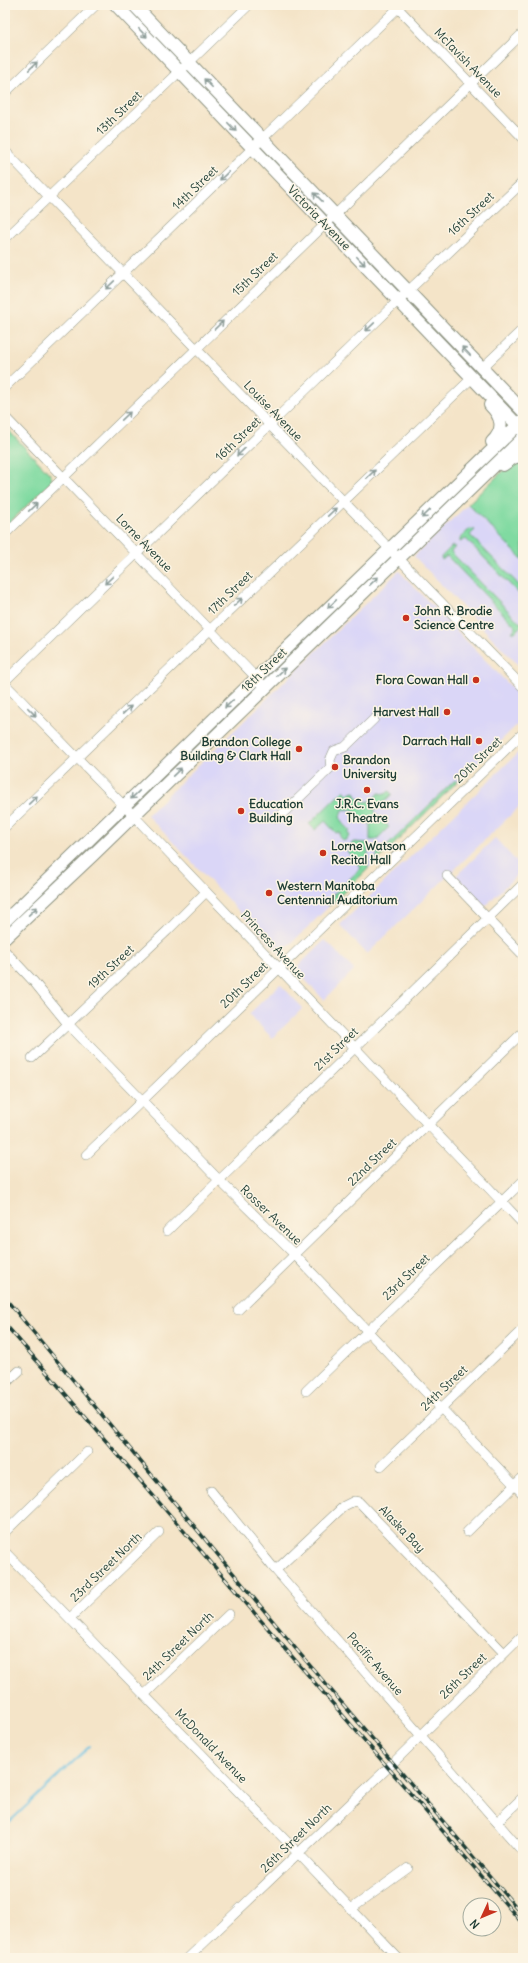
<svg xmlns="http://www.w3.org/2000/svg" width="528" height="1963" font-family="Delius,sans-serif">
<rect width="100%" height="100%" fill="#fcf5e5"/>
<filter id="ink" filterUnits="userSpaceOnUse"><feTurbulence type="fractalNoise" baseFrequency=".025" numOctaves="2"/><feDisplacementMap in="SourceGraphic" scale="8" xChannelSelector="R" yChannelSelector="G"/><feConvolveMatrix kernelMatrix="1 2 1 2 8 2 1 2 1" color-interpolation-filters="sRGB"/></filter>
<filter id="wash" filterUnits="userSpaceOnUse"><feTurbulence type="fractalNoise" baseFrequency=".012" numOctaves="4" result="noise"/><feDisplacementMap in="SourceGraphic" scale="16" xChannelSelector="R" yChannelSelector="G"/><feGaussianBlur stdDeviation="0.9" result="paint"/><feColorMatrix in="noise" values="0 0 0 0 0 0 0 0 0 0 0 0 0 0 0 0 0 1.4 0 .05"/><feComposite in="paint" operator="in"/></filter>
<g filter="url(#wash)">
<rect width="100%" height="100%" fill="#f4e4c8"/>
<g fill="#dad6f7">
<polygon points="523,459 523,670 414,556 502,472"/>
<polygon points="399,571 523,699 523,719 280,954 147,815"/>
<polygon points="523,748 523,803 367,954 340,925"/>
<polygon points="495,838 523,869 485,906 456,876"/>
<polygon points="325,940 354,970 324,1000 295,969"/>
<polygon points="280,984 303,1008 272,1038 249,1014"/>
</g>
<g fill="#80daa1" stroke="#508c6a">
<polygon points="5,427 50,474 52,479 50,483 5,527"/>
<polygon points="523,459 523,560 468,504 507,467"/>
<polygon points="470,529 475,530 470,535 523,589 523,598 466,539 460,542 460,538"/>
<polygon points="452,546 455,547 451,552 520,623 523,621 522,625 515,632 512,632 516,627 447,556 442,560 441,557"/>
<polygon points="455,780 457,782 377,861 377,848 381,852"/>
<path d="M344,790L347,794L355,792C358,802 366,804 374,799L378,793L386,794L389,791L392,794L374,811L389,827L376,840H370V821L367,818L365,821H360L356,812L351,809L343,810L340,816L342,823L350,831L348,833L350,836L344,841L340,837V832L336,833L325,821L315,830L309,824Z"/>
<polygon points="354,842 368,843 368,869 329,906 327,902 328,900 361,868 347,851 350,848 351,844"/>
</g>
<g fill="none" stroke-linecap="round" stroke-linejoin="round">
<polyline stroke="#63bee1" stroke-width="2" points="5,1826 90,1746"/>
</g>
</g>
<g filter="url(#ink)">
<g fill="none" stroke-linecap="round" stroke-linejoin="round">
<defs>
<g id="minor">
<polyline points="395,5 523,138"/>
<polyline points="5,93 96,5"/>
<polyline points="5,151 523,687"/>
<polyline points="5,239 249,5"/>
<polyline points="482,368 523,329"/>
<polyline points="5,387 401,5"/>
<polyline points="5,417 265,687"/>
<polyline points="5,534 523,33"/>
<polyline points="5,681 408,291 523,182"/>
<polyline points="5,684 133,815 523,1224"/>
<polyline points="324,774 331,767 330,760 334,751 345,747 374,719"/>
<polyline points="278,818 322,776"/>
<polyline points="5,827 473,377"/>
<polyline points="447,876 523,955"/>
<polyline points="5,951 34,982 68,1024 219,1180 294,1254 523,1494"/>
<polyline points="32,1058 167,931 206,892"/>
<polyline points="86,1155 523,733"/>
<polyline points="167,1231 523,884"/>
<polyline points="238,1310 523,1032"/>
<polyline points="5,1384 19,1371"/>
<polyline points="306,1391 523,1181"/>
<polyline points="381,1466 523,1329"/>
<polyline points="211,1491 272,1566 523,1852"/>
<polyline points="5,1532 87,1452"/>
<polyline points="467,1532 523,1477"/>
<polyline points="5,1552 298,1853 398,1958"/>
<polyline points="276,1570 344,1506 354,1501 359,1502 504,1653"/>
<polyline points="70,1618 159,1532"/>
<polyline points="144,1695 229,1614"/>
<polyline points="497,1822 523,1797"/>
<polyline points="351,1909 408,1868"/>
<polyline points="188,1958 392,1764 523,1635"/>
</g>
<g id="major">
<polyline points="116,5 522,430"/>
<polyline points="134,5 523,411"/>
<path d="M490,405C502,417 505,429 492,442"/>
<polyline points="503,465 513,458 523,455"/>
<polyline points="5,921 523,420"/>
<polyline points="5,938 93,855 523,438"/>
</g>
</defs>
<use href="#minor" stroke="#8a907e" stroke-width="10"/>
<use href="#major" stroke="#8a907e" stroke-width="14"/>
<use href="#minor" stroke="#fff" stroke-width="9"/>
<use href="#major" stroke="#fff" stroke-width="12"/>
<defs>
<g id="rail">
<polyline points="5,1298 301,1655 523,1915"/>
<polyline points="5,1324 523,1924"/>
</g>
</defs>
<use href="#rail" stroke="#1f3d34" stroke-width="3.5"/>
<use href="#rail" stroke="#fcf5e5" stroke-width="2" stroke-dasharray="6" stroke-linecap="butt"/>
</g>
<defs><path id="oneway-shaft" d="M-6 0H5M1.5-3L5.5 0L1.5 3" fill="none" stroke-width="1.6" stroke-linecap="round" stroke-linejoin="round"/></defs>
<g stroke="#8f9e9a">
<use href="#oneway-shaft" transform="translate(143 33) rotate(46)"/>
<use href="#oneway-shaft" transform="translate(33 66) rotate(-44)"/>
<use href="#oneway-shaft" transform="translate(208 83) rotate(-134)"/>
<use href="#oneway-shaft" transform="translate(232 127) rotate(46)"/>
<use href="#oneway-shaft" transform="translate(224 176) rotate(136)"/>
<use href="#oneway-shaft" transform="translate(318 197) rotate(-134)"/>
<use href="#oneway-shaft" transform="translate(361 261) rotate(46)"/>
<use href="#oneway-shaft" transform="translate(110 285) rotate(136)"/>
<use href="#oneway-shaft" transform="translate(219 325) rotate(-44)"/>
<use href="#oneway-shaft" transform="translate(370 327) rotate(136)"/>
<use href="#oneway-shaft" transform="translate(466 351) rotate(-134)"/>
<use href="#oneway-shaft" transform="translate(126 416) rotate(-44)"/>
<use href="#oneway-shaft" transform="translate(241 452) rotate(136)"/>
<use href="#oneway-shaft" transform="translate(371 474) rotate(-44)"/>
<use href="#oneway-shaft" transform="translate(33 507) rotate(-44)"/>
<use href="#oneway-shaft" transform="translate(332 512) rotate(-44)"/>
<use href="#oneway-shaft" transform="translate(426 514) rotate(136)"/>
<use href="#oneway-shaft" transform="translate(109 580) rotate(136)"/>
<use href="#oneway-shaft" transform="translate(374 581) rotate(-44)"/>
<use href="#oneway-shaft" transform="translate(238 602) rotate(-44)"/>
<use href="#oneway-shaft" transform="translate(332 604) rotate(136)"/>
<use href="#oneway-shaft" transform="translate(281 672) rotate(-44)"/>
<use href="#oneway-shaft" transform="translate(229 704) rotate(136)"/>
<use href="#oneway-shaft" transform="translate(127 710) rotate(-44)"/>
<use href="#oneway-shaft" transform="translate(32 712) rotate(46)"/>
<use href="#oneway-shaft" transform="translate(177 772) rotate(-44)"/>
<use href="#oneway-shaft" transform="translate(135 795) rotate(136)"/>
<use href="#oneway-shaft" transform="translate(33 800) rotate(-44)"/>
<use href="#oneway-shaft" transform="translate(33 911) rotate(-43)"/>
</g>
</g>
<g fill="#c8321e" stroke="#fcf5e5" stroke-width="1.5">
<circle cx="406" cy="618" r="4"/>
<circle cx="476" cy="680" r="4"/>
<circle cx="447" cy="712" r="4"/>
<circle cx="479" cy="741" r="4"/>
<circle cx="299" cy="749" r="4"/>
<circle cx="335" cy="767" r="4"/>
<circle cx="367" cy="790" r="4"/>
<circle cx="241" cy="811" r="4"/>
<circle cx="323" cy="853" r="4"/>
<circle cx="269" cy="893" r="4"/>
</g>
<g text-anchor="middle" stroke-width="3" stroke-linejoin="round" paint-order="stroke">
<g font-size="12" fill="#1f3d34" stroke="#fcf5e5">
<text transform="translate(468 63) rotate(46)" y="4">McTavish Avenue</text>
<text transform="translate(119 113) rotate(-44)" y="4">13th Street</text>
<text transform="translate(195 188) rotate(-44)" y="4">14th Street</text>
<text transform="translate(471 214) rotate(-43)" y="4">16th Street</text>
<text transform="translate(319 218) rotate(46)" y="4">Victoria Avenue</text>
<text transform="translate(255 274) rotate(-44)" y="4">15th Street</text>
<text transform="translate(273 411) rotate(46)" y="4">Louise Avenue</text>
<text transform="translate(238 439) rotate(-44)" y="4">16th Street</text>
<text transform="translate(144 543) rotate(46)" y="4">Lorne Avenue</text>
<text transform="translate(230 593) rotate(-44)" y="4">17th Street</text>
<text transform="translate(264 670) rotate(-44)" y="4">18th Street</text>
<text transform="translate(478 760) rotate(-44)" y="4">20th Street</text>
<text transform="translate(273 945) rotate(47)" y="4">Princess Avenue</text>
<text transform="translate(111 967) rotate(-43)" y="4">19th Street</text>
<text transform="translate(244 985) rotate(-44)" y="4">20th Street</text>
<text transform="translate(336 1049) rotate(-44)" y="4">21st Street</text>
<text transform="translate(372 1162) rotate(-44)" y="4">22nd Street</text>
<text transform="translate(271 1215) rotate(44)" y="4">Rosser Avenue</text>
<text transform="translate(406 1277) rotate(-44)" y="4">23rd Street</text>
<text transform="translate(444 1388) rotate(-44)" y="4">24th Street</text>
<text transform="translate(402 1529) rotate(46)" y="4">Alaska Bay</text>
<text transform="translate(106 1567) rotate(-44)" y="4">23rd Street North</text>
<text transform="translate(178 1646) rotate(-44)" y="4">24th Street North</text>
<text transform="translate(375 1664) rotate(49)" y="4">Pacific Avenue</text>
<text transform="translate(463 1676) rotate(-44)" y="4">26th Street</text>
<text transform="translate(211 1746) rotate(46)" y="4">McDonald Avenue</text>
<text transform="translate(296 1838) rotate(-44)" y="4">26th Street North</text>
</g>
<g font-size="12" font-weight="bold" fill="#1f3d34" stroke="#fcf5e5" text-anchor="start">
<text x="414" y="615">John R. Brodie<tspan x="414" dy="14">Science Centre</tspan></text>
<text x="468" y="684" text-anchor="end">Flora Cowan Hall</text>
<text x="439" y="716" text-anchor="end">Harvest Hall</text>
<text x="471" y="745" text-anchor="end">Darrach Hall</text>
<text x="291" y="746" text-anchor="end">Brandon College<tspan x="291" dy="14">Building &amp; Clark Hall</tspan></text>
<text x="343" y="764">Brandon<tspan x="343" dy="14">University</tspan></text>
<text x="249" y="808">Education<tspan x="249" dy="14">Building</tspan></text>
<text x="367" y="808" text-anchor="middle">J.R.C. Evans<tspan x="367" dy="14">Theatre</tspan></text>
<text x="331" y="850">Lorne Watson<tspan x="331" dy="14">Recital Hall</tspan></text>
<text x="277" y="890">Western Manitoba<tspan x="277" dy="14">Centennial Auditorium</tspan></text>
</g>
</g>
<rect width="528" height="1963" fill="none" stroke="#fcf5e5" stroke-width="20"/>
<g transform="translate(482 1917) rotate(226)"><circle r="19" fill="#fcf5e5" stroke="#a4ab9e"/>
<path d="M0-3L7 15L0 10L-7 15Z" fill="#c8321e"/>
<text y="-6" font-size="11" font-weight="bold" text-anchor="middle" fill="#1f3d34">N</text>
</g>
</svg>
